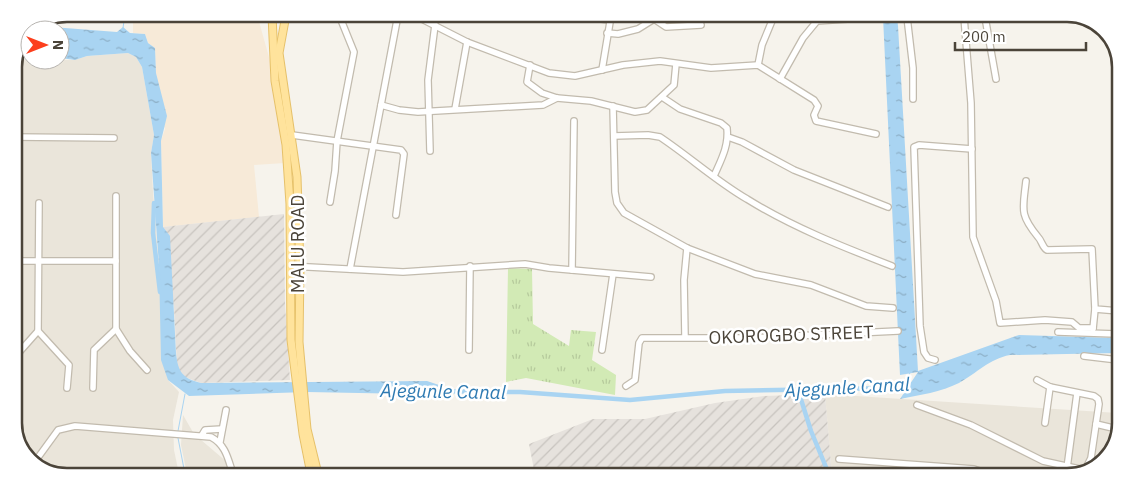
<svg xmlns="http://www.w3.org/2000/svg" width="1135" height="491" font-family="'IBM Plex Sans',sans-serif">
<defs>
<pattern id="industrial-furrows" width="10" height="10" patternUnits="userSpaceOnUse" patternTransform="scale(1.25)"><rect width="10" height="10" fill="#e6e2dd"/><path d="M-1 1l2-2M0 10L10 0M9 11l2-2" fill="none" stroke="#c7c3be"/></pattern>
<pattern id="grass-tufts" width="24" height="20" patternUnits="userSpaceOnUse" patternTransform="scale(1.25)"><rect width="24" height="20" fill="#d2eab5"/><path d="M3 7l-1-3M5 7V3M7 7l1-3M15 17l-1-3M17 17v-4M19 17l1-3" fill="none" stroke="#b6ca9c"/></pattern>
<pattern id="water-ripples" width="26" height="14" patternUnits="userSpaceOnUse" patternTransform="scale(1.25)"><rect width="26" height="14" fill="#a9d4f2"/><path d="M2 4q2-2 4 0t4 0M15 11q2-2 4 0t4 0" fill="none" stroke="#8caec5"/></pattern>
</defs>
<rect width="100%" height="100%" fill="#f6f3ec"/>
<g fill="#eae5da">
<polygon points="128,53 136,57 142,67 154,135 151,153 153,192 168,380 179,392 173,420 174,450 179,474 47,473 25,456 14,428 14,64 17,57 30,60 75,60 87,56"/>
<polygon points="825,394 1118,413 1117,444 1098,468 1068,477 832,476"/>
<polygon points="183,415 194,434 241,474 187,474 181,445"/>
</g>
<polygon fill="#f7ead8" points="133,14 217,14 258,18 274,75 285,163 254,165 259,217 163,227 161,141 165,129 156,73 155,48 148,43 145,34 133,33"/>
<g fill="url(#industrial-furrows)">
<polygon points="284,214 285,304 290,380 201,383 182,376 177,368 174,307 163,227"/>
<polygon points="825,394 832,476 535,475 529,444 593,419 645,419 715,403 764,396"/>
</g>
<polygon fill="url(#grass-tufts)" points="508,268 532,269 533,324 569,346 571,330 596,332 592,360 616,375 615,395 526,378 506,382"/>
<g fill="url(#water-ripples)">
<path d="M883,17H897L898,26L918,371L1019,335L1118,338V353L1010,355C989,359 977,373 959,383C941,392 920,395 900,399L918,372L900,375Z"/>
<path d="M52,27L117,32L123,27L130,33L145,34L148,43L155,48L156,73L167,116L161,141L163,227L170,236L176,353C178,372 182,378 201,383L427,381L439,385L435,390L411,394L307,392L189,396L168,380L161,360L159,266L151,153L154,135L142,67L136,57L128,53L87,56L75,60L60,58V30H30V59L17,57L30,29Z"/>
</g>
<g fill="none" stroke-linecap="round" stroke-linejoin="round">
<g stroke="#a9d4f2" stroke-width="1">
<polyline points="123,28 125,14"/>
<polyline points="906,386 910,372"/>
<polyline points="178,431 185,394"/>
<polyline points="178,438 185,474"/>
</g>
<g stroke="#a9d4f2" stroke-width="4.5">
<polyline points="154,203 153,233 160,292"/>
<polyline points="798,390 811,431 828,472 832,476"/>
<polyline points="421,391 520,392 630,400 725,391 894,388 915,384"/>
</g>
<defs>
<g id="minor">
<polyline points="414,15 467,42 549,73 575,76 623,65 660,61 711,68 758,65 814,100 818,106 814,115 816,121 876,134"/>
<polyline points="577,16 609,20 623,16"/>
<polyline points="907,17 913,68 913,99"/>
<polyline points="964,17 971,103 973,237 996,301 1000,323 1045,320 1072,322 1079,328 1093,328"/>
<polyline points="985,17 996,79"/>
<polyline points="906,18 928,17"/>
<polyline points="607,33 618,34 638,29 654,19 666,27 701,25"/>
<polyline points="530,65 527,82 542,93 557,98 591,101 635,112 647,110 674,85 676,64"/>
<polyline points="758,65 762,45 774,16"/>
<polyline points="602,70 611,16"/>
<polyline points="780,79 803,38 817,21 878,17"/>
<path d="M662,97L680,109L721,123L727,128C729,146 721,160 714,176"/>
<polyline points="381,105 399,110 418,112 543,105 557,98"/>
<polyline points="613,106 615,192 617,203 624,213 687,248 755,274 811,285 866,306 893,308"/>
<polyline points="455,109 467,42"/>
<polyline points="292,135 401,150 404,154 396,215"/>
<path d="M614,136L648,135L660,137C690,157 716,181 747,199C792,227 843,247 892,266"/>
<polyline points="14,137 114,138"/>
<polyline points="728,137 742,142 794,170 888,207"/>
<polyline points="430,151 428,80 435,25"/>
<path d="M1026,181C1023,209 1019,214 1038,237C1042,241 1042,247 1047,250L1092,249L1095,309L1119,311"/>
<polyline points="330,202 335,171 337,141 354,52 339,15"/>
<polyline points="14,261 116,261"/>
<polyline points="290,266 403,272 525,264 549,268 651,277"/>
<polyline points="350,269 398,15"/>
<polyline points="572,270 574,121"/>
<polyline points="116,329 130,351 147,370"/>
<polyline points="1093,329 1095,309"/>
<polyline points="38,331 69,365 67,388"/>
<polyline points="1058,332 1116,334"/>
<polyline points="685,337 684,280 687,248"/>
<polyline points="469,350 470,266"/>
<polyline points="602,350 613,274"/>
<polyline points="1084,356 1118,360"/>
<polyline points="14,358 38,331 39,203"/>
<polyline points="935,360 928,358 924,352 920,326 914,147 919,145 972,149"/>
<polyline points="1037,380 1050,387 1094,396 1098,399 1099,404 1096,424 1117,429"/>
<polyline points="626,386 635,380 639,343 642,338 749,338 898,331"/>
<polyline points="93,388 94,350 116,329 116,196"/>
<polyline points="917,405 971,425 1043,461 1084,470"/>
<polyline points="1045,423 1050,387"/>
<polyline points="202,435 205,430 222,429"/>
<polyline points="220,442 226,410"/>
<polyline points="839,459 974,469 980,471 982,477"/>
<path d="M34,463L58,430L75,426L211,437C226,445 228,459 233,474"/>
<polyline points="1067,468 1077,393"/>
<polyline points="1084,472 1091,458 1096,424"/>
</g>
<g id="major">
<polyline points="272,15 275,81 286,145 290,204 291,340 303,434 311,474"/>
<polyline points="286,15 279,53 297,177 300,267 299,342 304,397 307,429 318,474"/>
</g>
</defs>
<use href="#minor" stroke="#c2bbae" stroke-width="8"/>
<use href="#major" stroke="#e6c16a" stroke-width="9"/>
<use href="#minor" stroke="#fff" stroke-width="5.5"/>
<use href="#major" stroke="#ffe39c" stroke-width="7"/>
</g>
<g text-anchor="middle" stroke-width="5" stroke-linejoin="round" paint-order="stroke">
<g font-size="18" fill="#4b4439" stroke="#fff">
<text transform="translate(298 244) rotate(-90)" y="6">MALU ROAD</text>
<text transform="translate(791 335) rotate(-2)" y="6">OKOROGBO STREET</text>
</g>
<g font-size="19" font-style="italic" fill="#2e7ab2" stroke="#fff">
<text transform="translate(847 387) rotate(-3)" y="7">Ajegunle Canal</text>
<text transform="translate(443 391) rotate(1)" y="7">Ajegunle Canal</text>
</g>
</g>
<path d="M0 0H1135V491H0ZM67 22H1067A45 45 0 0 1 1112 67V423A45 45 0 0 1 1067 468H67A45 45 0 0 1 22 423V67A45 45 0 0 1 67 22Z" fill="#fff" fill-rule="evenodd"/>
<path fill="none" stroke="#4b4439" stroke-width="2.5" d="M67 22H1067A45 45 0 0 1 1112 67V423A45 45 0 0 1 1067 468H67A45 45 0 0 1 22 423V67A45 45 0 0 1 67 22Z"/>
<g transform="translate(45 45) rotate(90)"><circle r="24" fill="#ffffff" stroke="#b7b4b0"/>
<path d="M0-4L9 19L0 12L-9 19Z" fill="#fc3f1d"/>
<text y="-8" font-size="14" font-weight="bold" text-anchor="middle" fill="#4b4439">N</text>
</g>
<path d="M955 42v8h131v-8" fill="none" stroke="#4b4439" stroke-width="2.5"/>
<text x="962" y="42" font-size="15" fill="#4b4439" stroke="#ffffff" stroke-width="4" paint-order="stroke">200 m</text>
</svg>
